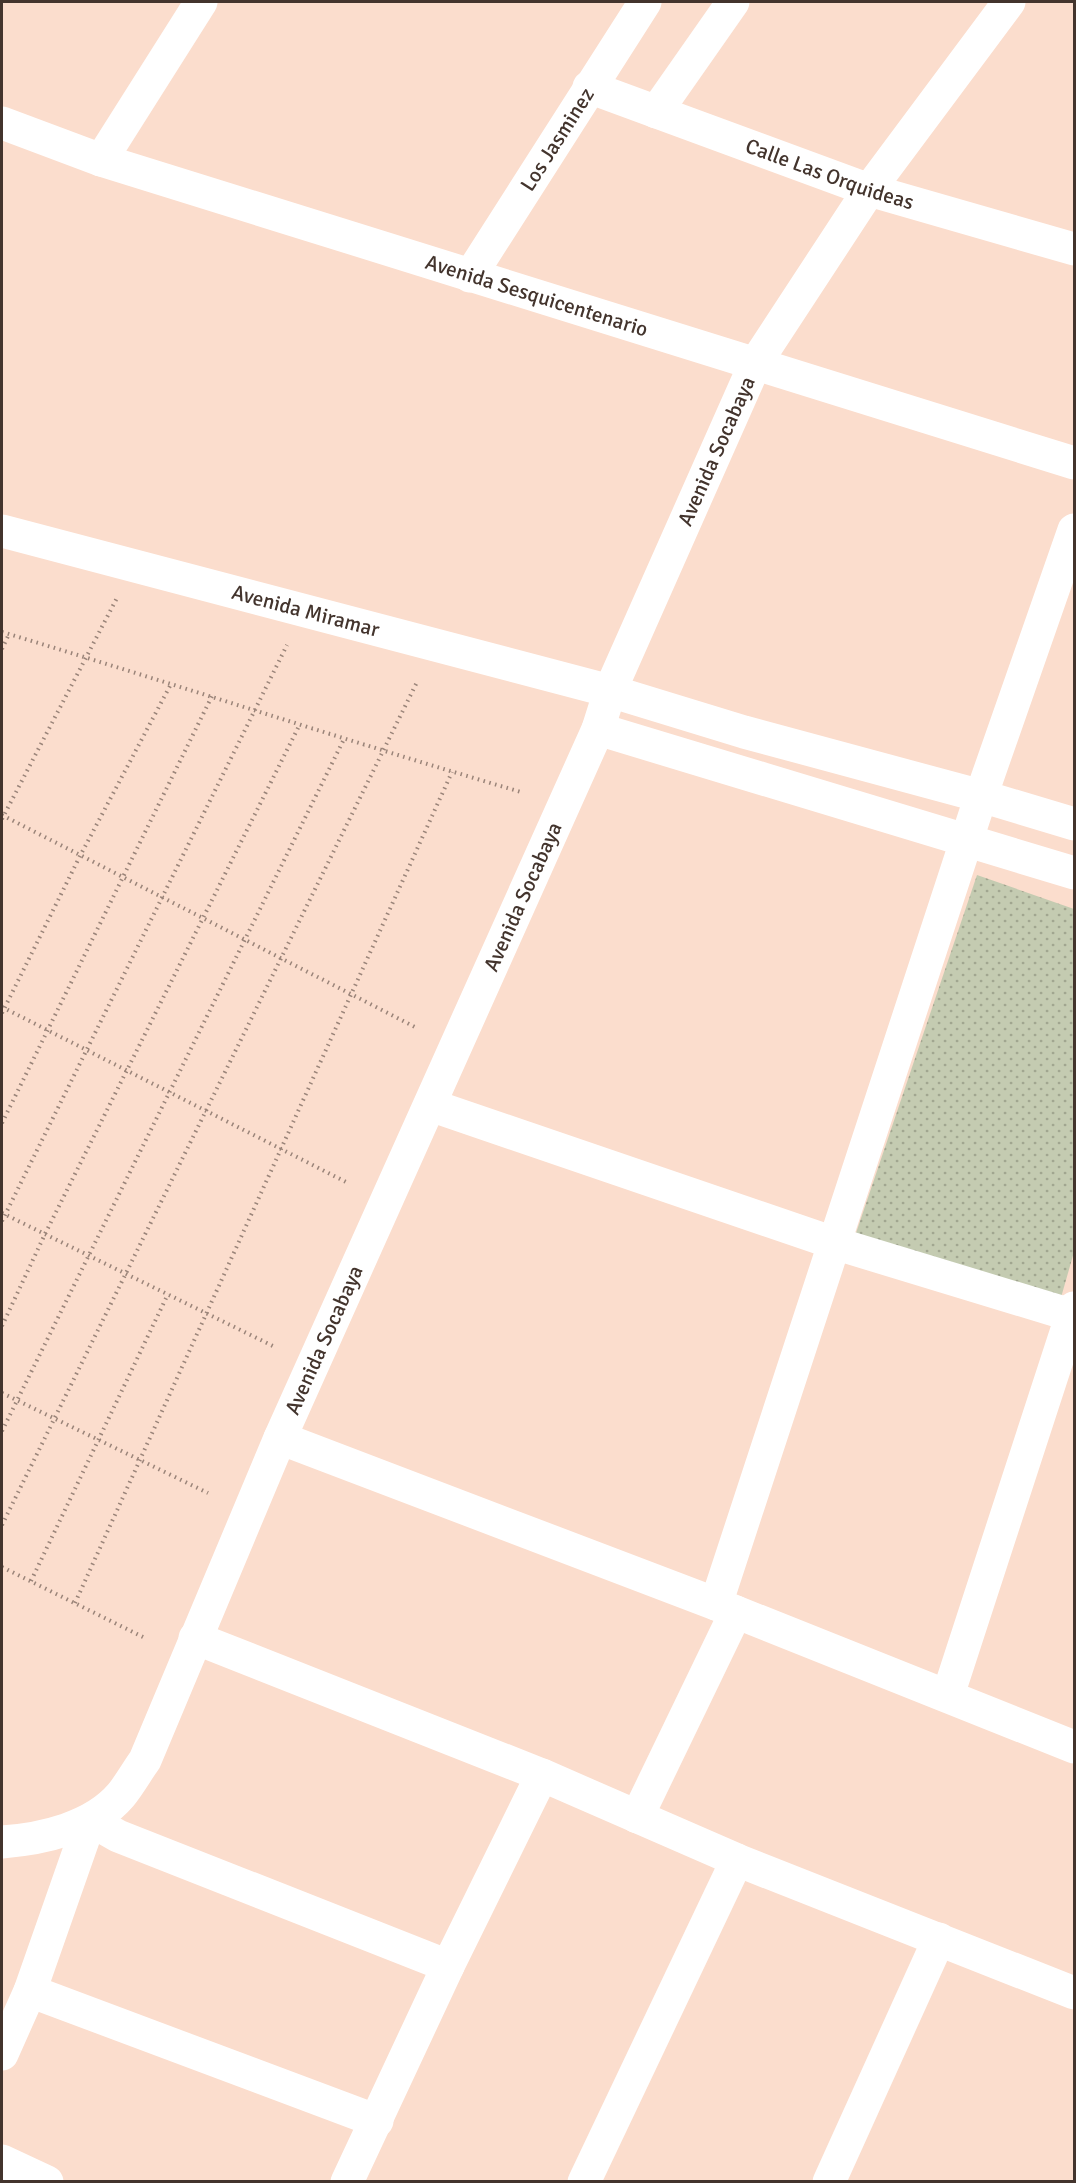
<svg xmlns="http://www.w3.org/2000/svg" width="1076" height="2183" font-family="Signika,sans-serif">
<defs>
<pattern id="grass-dots" width="8" height="8" patternUnits="userSpaceOnUse" patternTransform="scale(1.5)"><rect width="8" height="8" fill="#c4cbb1"/><path d="M2 2h.1M6 6h.1" fill="none" stroke="#a1a690" stroke-width="1.8" stroke-linecap="round"/></pattern>
</defs>
<rect width="100%" height="100%" fill="#fbddcd"/>
<polygon fill="url(#grass-dots)" points="977,875 1074,909 1074,1252 1060,1301 855,1236"/>
<g fill="none" stroke-linecap="round" stroke-linejoin="round">
<g stroke="#9a8479" stroke-width="4" stroke-dasharray="1.5 4.5" stroke-linecap="butt">
<path d="M2,632C175,684 347,741 521,792"/>
<polyline points="2,649 9,634"/>
<polyline points="2,815 415,1027"/>
<polyline points="2,819 118,596"/>
<polyline points="2,1007 346,1182"/>
<polyline points="2,1013 80,856 171,684"/>
<polyline points="2,1123 212,696"/>
<polyline points="2,1213 273,1346"/>
<polyline points="2,1221 287,645"/>
<polyline points="2,1326 45,1234 300,724"/>
<polyline points="2,1393 208,1493"/>
<polyline points="2,1431 344,739"/>
<polyline points="2,1525 417,682"/>
<polyline points="2,1567 143,1637"/>
<polyline points="31,1581 168,1294"/>
<polyline points="75,1603 452,772"/>
</g>
<g stroke="#fff" stroke-width="33">
<path id="s1" d="M589,87L869,190L1074,249"/>
<polyline points="656,112 733,2"/>
<path id="s2" d="M2,123L101,160L1074,463"/>
<polyline points="101,160 201,2"/>
<path id="s3" d="M470,276L645,2"/>
<path id="s4" d="M2,531L610,691L744,732L981,796L1074,824"/>
<polyline points="598,729 1074,873"/>
<polyline points="430,1105 834,1243 1074,1316"/>
<polyline points="280,1438 716,1604 1074,1747"/>
<polyline points="716,1604 981,796 1074,530"/>
<polyline points="195,1638 542,1775 737,1860 1074,1993"/>
<polyline points="948,1695 1074,1308"/>
<polyline points="637,1817 736,1612"/>
<polyline points="90,1820 118,1836 448,1966"/>
<path id="s5" d="M2,1842C42,1839 93,1828 121,1795C130,1784 137,1771 145,1760L280,1438L598,729L610,691L755,364L869,190L1009,2"/>
<polyline points="30,1991 377,2121"/>
<polyline points="2,2054 30,1991 90,1820"/>
<polyline points="2,2161 47,2182"/>
<polyline points="347,2182 448,1966 542,1775"/>
<polyline points="584,2182 737,1860"/>
<polyline points="829,2182 939,1939"/>
</g>
</g>
<g text-anchor="middle" stroke-width="5" stroke-linejoin="round" paint-order="stroke">
<g font-size="21" fill="#43342d" stroke="#fdeee6">
<text dy="7" stroke="none"><textPath href="#s3" startOffset="162">Los Jasminez</textPath></text>
<text dy="7" stroke="none"><textPath href="#s1" startOffset="256">Calle Las Orquideas</textPath></text>
<text dy="7" stroke="none"><textPath href="#s2" startOffset="562">Avenida Sesquicentenario</textPath></text>
<text dy="7" stroke="none"><textPath href="#s5" startOffset="1602">Avenida Socabaya</textPath></text>
<text dy="7" stroke="none"><textPath href="#s4" startOffset="314">Avenida Miramar</textPath></text>
<text dy="7" stroke="none"><textPath href="#s5" startOffset="1116">Avenida Socabaya</textPath></text>
<text dy="7" stroke="none"><textPath href="#s5" startOffset="630">Avenida Socabaya</textPath></text>
</g>
</g>
<rect width="1076" height="2183" fill="none" stroke="#43342d" stroke-width="6"/>
</svg>
